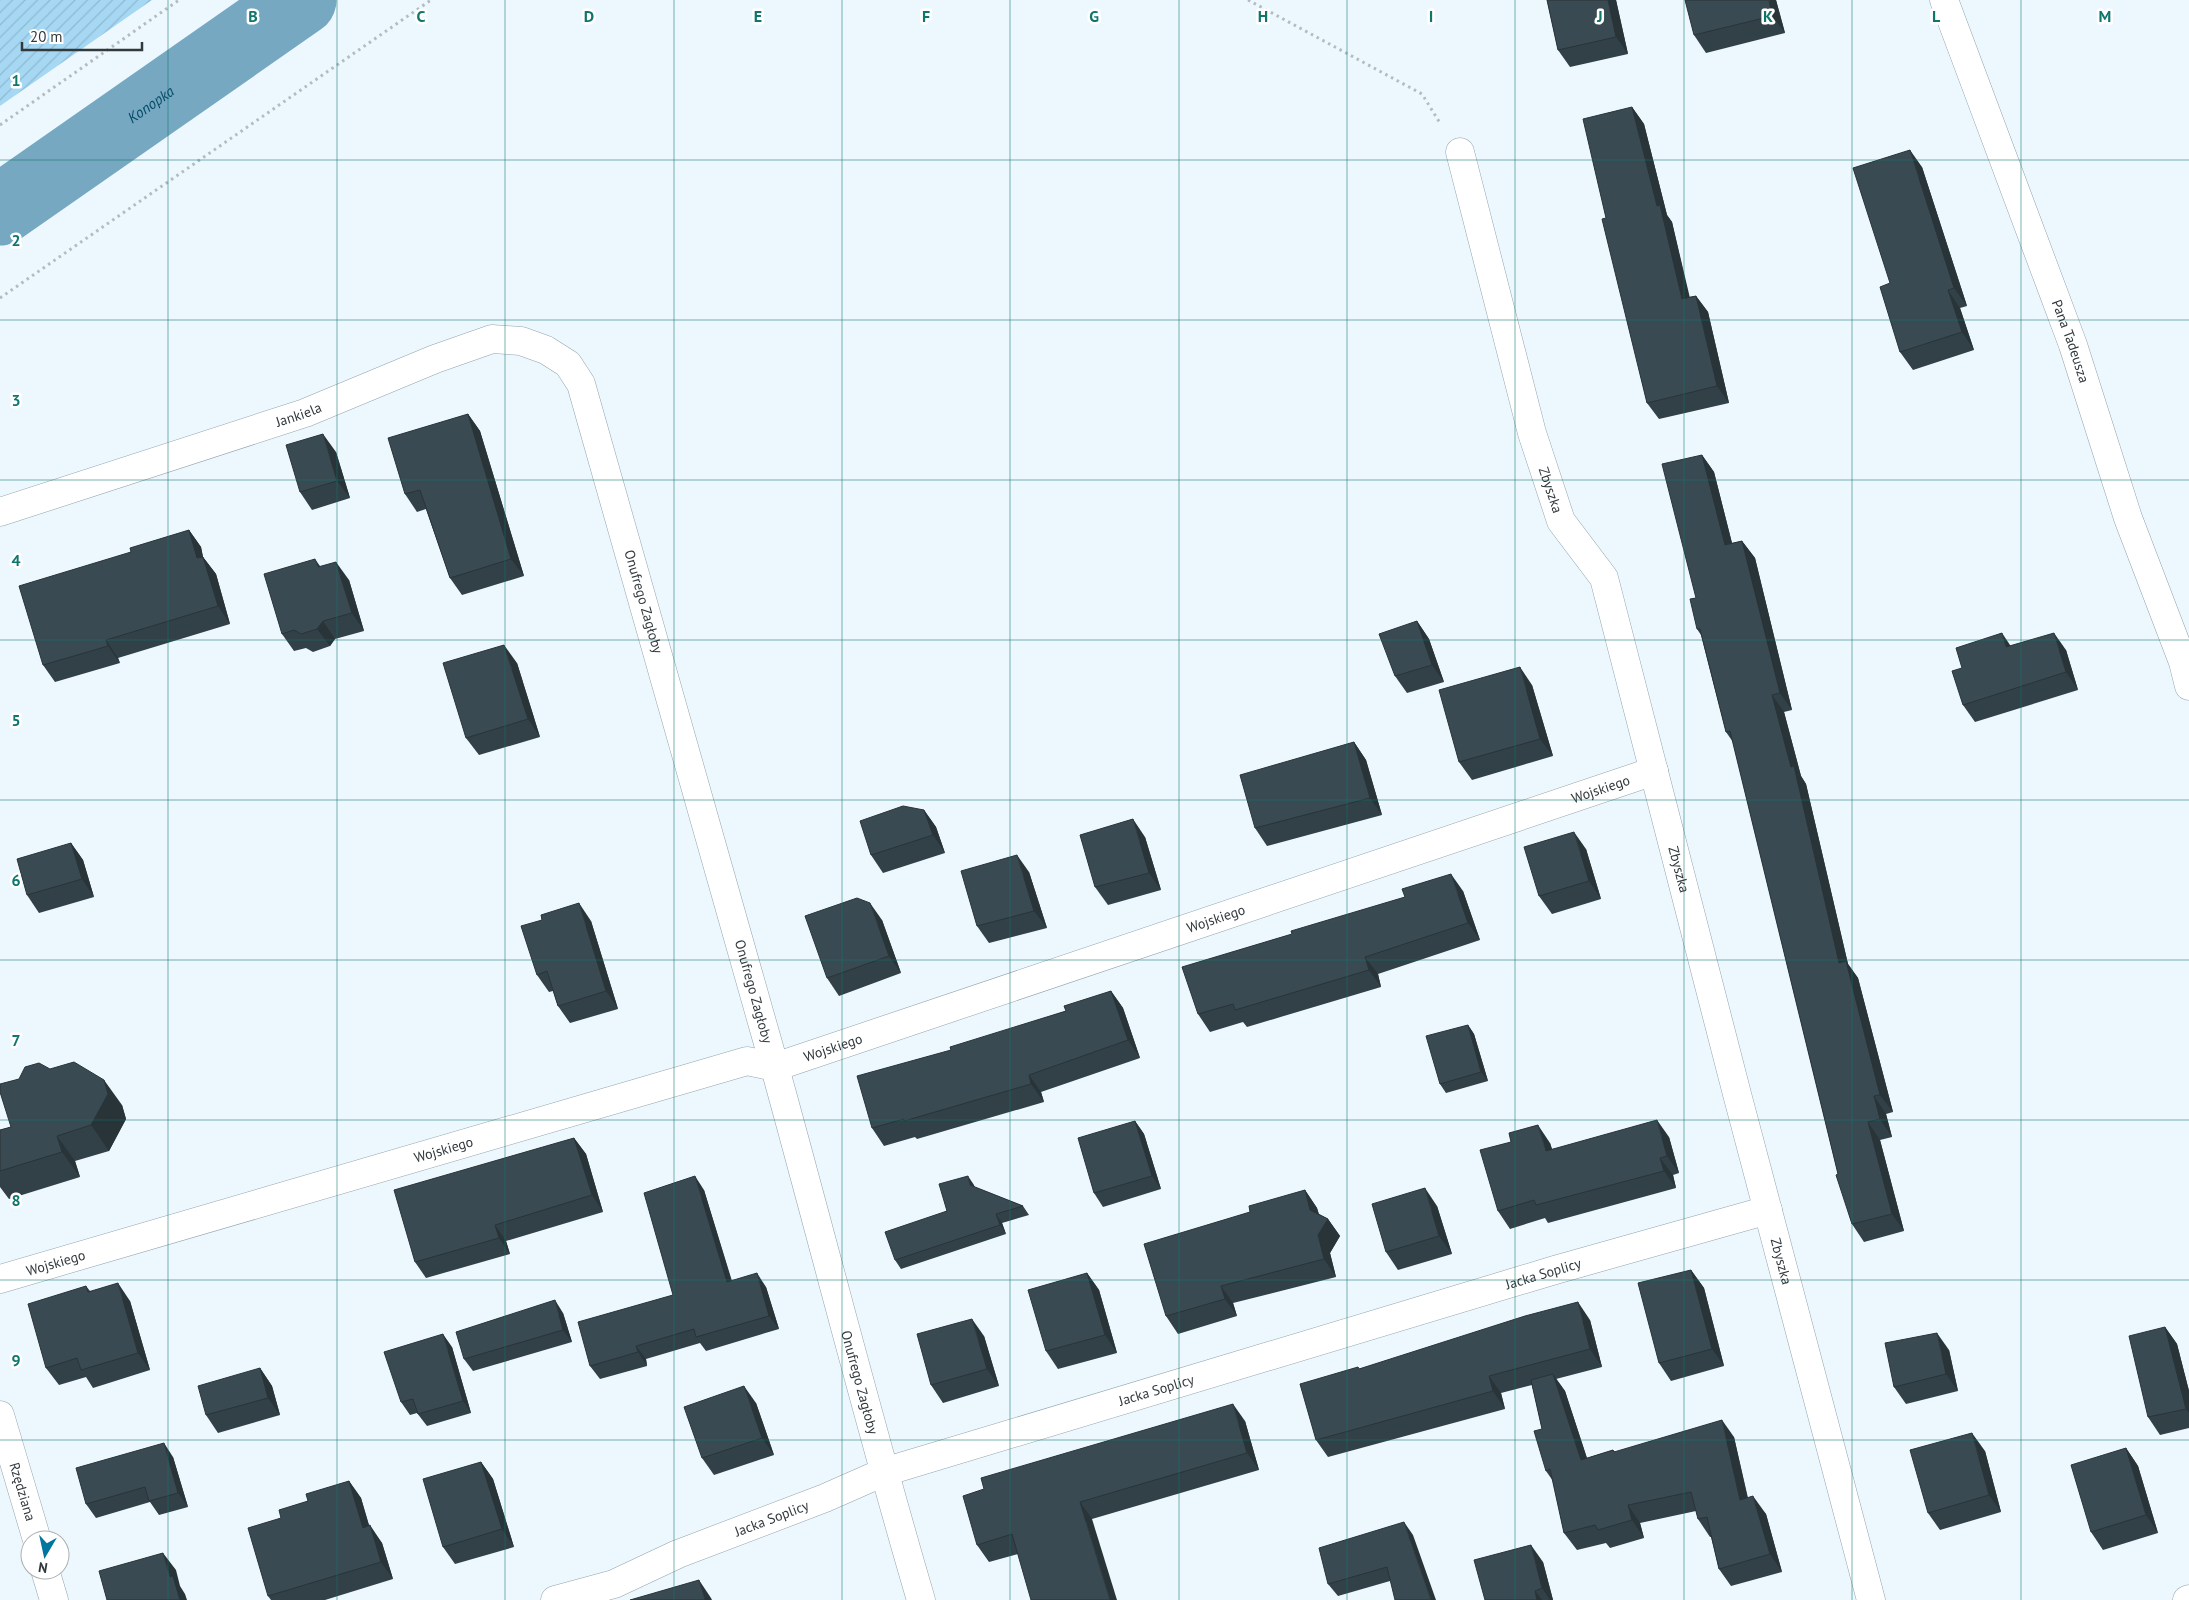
<svg xmlns="http://www.w3.org/2000/svg" width="2189" height="1600" font-family="'PT Sans',sans-serif">
<defs>
<pattern id="garden-furrows" width="10" height="10" patternUnits="userSpaceOnUse" patternTransform="scale(1.25)"><rect width="10" height="10" fill="#a6d8f3"/><path d="M-1 1l2-2M0 10L10 0M9 11l2-2" fill="none" stroke="#8fbad1"/></pattern>
</defs>
<rect width="100%" height="100%" fill="#edf8fe"/>
<polygon fill="url(#garden-furrows)" points="0,0 152,0 0,106"/>
<g fill="none" stroke-linecap="round" stroke-linejoin="round">
<path stroke="#76a8c2" stroke-width="71" id="s1" d="M0,210L301,0"/>
<defs>
<g id="minor">
<path id="s2" d="M1944,0L2073,345L2128,518L2183,662L2189,686"/>
<path id="s3" d="M1460,152L1532,433L1561,521L1604,578L1737,1094L1871,1600"/>
<path id="s4" d="M0,512L305,413L435,359L492,339L521,341L546,350L568,364L581,384C647,611 712,839 775,1068C824,1245 869,1424 921,1600"/>
<path id="s5" d="M0,1279L747,1061L775,1067L1654,771"/>
<path id="s6" d="M0,1415L37,1540"/>
<polyline points="45,1570 54,1600"/>
<path id="s7" d="M555,1600L614,1584L678,1554L825,1498L884,1472L1555,1270L1768,1210"/>
</g>
<polyline id="major" points="2187,1600 2189,1599"/>
</defs>
<use href="#minor" stroke="#93a4ae" stroke-width="29"/>
<use href="#major" stroke="#93a4ae" stroke-width="29"/>
<g stroke="#b2bcc1" stroke-width="3" stroke-dasharray="2.5 4" stroke-linecap="butt">
<polyline points="1248,0 1422,94 1440,123"/>
<polyline points="0,125 179,0"/>
<polyline points="0,298 431,0"/>
</g>
<use href="#minor" stroke="#fff" stroke-width="28"/>
<use href="#major" stroke="#fff" stroke-width="28"/>
</g>
<g fill="#324047">
<polygon points="1547,0 1616,0 1628,54 1570,67 1558,50"/>
<polygon points="1776,0 1785,33 1706,53 1694,35"/>
<polygon points="1632,107 1644,124 1667,215 1672,222 1689,297 1696,296 1708,312 1729,403 1659,419 1647,403 1606,218"/>
<polygon points="1922,167 1967,306 1960,308 1974,350 1913,370 1900,352 1890,283"/>
<polygon points="468,414 480,431 524,576 462,595 450,578 426,509 417,512 405,494"/>
<polygon points="336,452 350,498 312,510 300,492"/>
<polygon points="1702,455 1714,472 1732,543 1742,541 1755,558 1792,710 1784,712 1801,776 1806,784 1848,964 1858,978 1893,1112 1886,1114 1892,1137 1880,1140 1904,1231 1864,1242 1852,1224 1838,1174 1733,742 1726,732 1701,635 1697,629 1696,598"/>
<polygon points="189,530 201,547 203,557 216,574 230,624 118,658 120,663 55,682 43,665 131,552"/>
<polygon points="321,567 349,580 364,631 335,639 330,646 313,652 306,648 294,651 282,634"/>
<polygon points="1417,621 1429,639 1444,682 1407,693 1395,676"/>
<polygon points="2011,646 2066,650 2078,690 1975,722 1963,705 1962,668"/>
<polygon points="517,663 540,737 479,755 466,738"/>
<polygon points="1532,685 1553,756 1472,780 1459,762"/>
<polygon points="1354,742 1366,760 1382,815 1267,846 1255,828"/>
<polygon points="924,810 936,827 945,853 883,873 871,855"/>
<polygon points="1145,837 1161,890 1108,905 1095,887"/>
<polygon points="71,843 83,860 94,897 39,913 27,895"/>
<polygon points="1586,849 1601,899 1552,914 1539,896"/>
<polygon points="1029,872 1047,928 989,943 977,926"/>
<polygon points="1463,891 1480,940 1378,974 1381,987 1247,1027 1243,1022 1210,1032 1198,1014"/>
<polygon points="882,920 901,973 839,996 827,978"/>
<polygon points="591,921 618,1009 570,1023 558,1006 553,991 549,992 537,975"/>
<polygon points="1111,991 1123,1008 1140,1058 1041,1092 1044,1102 917,1139 915,1137 884,1146 872,1128 951,1050 1066,1011"/>
<polygon points="1468,1025 1474,1034 1488,1081 1446,1093 1440,1084"/>
<polygon points="122,1105 126,1119 109,1151 75,1161 80,1177 9,1199 0,1187 0,1130 11,1127"/>
<polygon points="1135,1121 1144,1134 1161,1189 1103,1207 1094,1193"/>
<polygon points="1669,1137 1679,1173 1673,1175 1676,1188 1548,1223 1545,1218 1510,1229 1498,1211 1550,1143 1552,1149"/>
<polygon points="574,1138 586,1154 603,1212 506,1241 510,1254 426,1278 415,1262"/>
<polygon points="974,1185 974,1187 1023,1206 1029,1215 1002,1223 1006,1234 901,1269 895,1260"/>
<polygon points="704,1190 732,1281 766,1287 779,1329 706,1351 700,1343 646,1359 647,1366 600,1379 590,1366 673,1295"/>
<polygon points="1305,1190 1317,1208 1319,1214 1328,1219 1340,1236 1330,1253 1336,1277 1233,1303 1237,1316 1178,1334 1166,1316 1250,1212"/>
<polygon points="1437,1206 1452,1254 1398,1270 1386,1252"/>
<polygon points="1691,1270 1704,1288 1724,1366 1671,1381 1659,1363"/>
<polygon points="1087,1273 1099,1290 1117,1353 1058,1369 1046,1351"/>
<polygon points="86,1286 90,1291 130,1301 150,1370 93,1388 86,1377 59,1385 46,1368"/>
<polygon points="563,1313 572,1342 473,1371 464,1359"/>
<polygon points="1590,1320 1602,1367 1556,1379 1565,1391 1587,1458 1613,1450 1615,1452 1734,1437 1748,1498 1766,1514 1782,1572 1731,1586 1719,1569 1711,1537 1710,1537 1698,1519 1696,1511 1640,1523 1644,1538 1610,1548 1606,1543 1577,1550 1564,1533 1553,1481 1546,1471 1542,1429 1532,1385 1501,1393 1505,1409 1328,1457 1316,1440 1358,1367 1359,1369"/>
<polygon points="2165,1327 2177,1344 2189,1391 2189,1428 2160,1435 2148,1417"/>
<polygon points="984,1336 999,1386 943,1403 931,1385"/>
<polygon points="452,1347 471,1413 427,1426 417,1413 410,1415 401,1402"/>
<polygon points="1949,1350 1958,1391 1906,1404 1894,1387"/>
<polygon points="260,1368 272,1386 280,1415 218,1433 206,1415"/>
<polygon points="756,1403 774,1455 714,1475 702,1458"/>
<polygon points="1245,1421 1259,1470 1092,1519 1018,1554 989,1562 977,1545"/>
<polygon points="2126,1448 2138,1466 2158,1533 2103,1550 2091,1532"/>
<polygon points="1985,1451 2001,1512 1940,1530 1928,1513"/>
<polygon points="173,1457 188,1507 159,1515 150,1502 96,1518 86,1504"/>
<polygon points="481,1462 493,1479 514,1547 455,1564 443,1547"/>
<polygon points="349,1481 361,1498 369,1526 382,1543 393,1579 325,1600 271,1600 268,1596 281,1518 308,1501"/>
<polygon points="1413,1535 1390,1581 1338,1596 1328,1584"/>
<polygon points="1543,1562 1553,1600 1485,1600"/>
</g>
<g fill="#293439">
<polygon points="1608,0 1616,0 1628,54 1616,37"/>
<polygon points="1769,0 1776,0 1785,33 1772,16"/>
<polygon points="1632,107 1644,124 1667,215 1672,222 1694,315 1682,299 1657,206"/>
<polygon points="1910,150 1922,167 1967,306 1954,288"/>
<polygon points="1948,290 1960,308 1974,350 1962,332"/>
<polygon points="1696,296 1708,312 1729,403 1717,386"/>
<polygon points="468,414 480,431 524,576 511,559"/>
<polygon points="323,434 336,452 350,498 337,481"/>
<polygon points="1702,455 1714,472 1737,563 1725,545"/>
<polygon points="189,530 201,547 203,557 216,574 230,624 218,606 197,558"/>
<polygon points="1742,541 1755,558 1792,710 1780,693"/>
<polygon points="315,559 327,576 318,567"/>
<polygon points="336,562 349,580 364,631 352,613"/>
<polygon points="323,621 335,639 330,646 317,629"/>
<polygon points="1417,621 1429,639 1444,682 1432,665"/>
<polygon points="2002,633 2014,651 2006,647"/>
<polygon points="2054,633 2066,650 2078,690 2066,672"/>
<polygon points="106,640 118,658 120,663 108,646"/>
<polygon points="504,645 517,663 540,737 528,719"/>
<polygon points="1520,667 1532,685 1553,756 1540,739"/>
<polygon points="1772,695 1784,712 1801,776 1806,784 1848,964 1858,978 1893,1112 1880,1095 1839,963"/>
<polygon points="1354,742 1366,760 1382,815 1370,798"/>
<polygon points="924,810 936,827 945,853 933,835"/>
<polygon points="1133,819 1145,837 1161,890 1149,873"/>
<polygon points="1574,832 1586,849 1601,899 1589,881"/>
<polygon points="71,843 83,860 94,897 82,879"/>
<polygon points="1017,855 1029,872 1047,928 1034,911"/>
<polygon points="1451,874 1463,891 1480,940 1468,923"/>
<polygon points="579,903 591,921 618,1009 606,991"/>
<polygon points="870,903 882,920 901,973 889,956"/>
<polygon points="1365,957 1378,974 1381,987 1369,970"/>
<polygon points="1111,991 1123,1008 1140,1058 1128,1040"/>
<polygon points="1468,1025 1474,1034 1488,1081 1481,1072"/>
<polygon points="1029,1075 1041,1092 1044,1102 1031,1084"/>
<polygon points="104,1080 122,1105 126,1119 109,1151 91,1125"/>
<polygon points="1874,1096 1886,1114 1892,1137 1880,1119"/>
<polygon points="1657,1120 1669,1137 1679,1173 1667,1156"/>
<polygon points="1135,1121 1144,1134 1161,1189 1152,1176"/>
<polygon points="1868,1122 1880,1140 1904,1231 1892,1214"/>
<polygon points="1538,1125 1550,1143 1558,1169 1546,1151"/>
<polygon points="57,1136 75,1161 80,1177 62,1152"/>
<polygon points="574,1138 586,1154 603,1212 592,1195"/>
<polygon points="1660,1158 1673,1175 1676,1188 1664,1171"/>
<polygon points="695,1176 704,1190 736,1296 727,1282"/>
<polygon points="968,1176 974,1185 977,1194 970,1185"/>
<polygon points="1425,1188 1437,1206 1452,1254 1439,1236"/>
<polygon points="1305,1190 1317,1208 1322,1227 1310,1210"/>
<polygon points="996,1214 1002,1223 1006,1234 1000,1225"/>
<polygon points="1328,1219 1340,1236 1330,1253 1336,1277 1324,1259 1318,1235"/>
<polygon points="495,1225 506,1241 510,1254 499,1238"/>
<polygon points="1691,1270 1704,1288 1724,1366 1712,1349"/>
<polygon points="757,1273 766,1287 779,1329 769,1316"/>
<polygon points="1087,1273 1099,1290 1117,1353 1105,1335"/>
<polygon points="118,1283 130,1301 150,1370 138,1353"/>
<polygon points="1221,1286 1233,1303 1237,1316 1225,1299"/>
<polygon points="555,1300 563,1313 572,1342 563,1330"/>
<polygon points="1578,1302 1590,1320 1602,1367 1590,1349"/>
<polygon points="972,1319 984,1336 999,1386 987,1369"/>
<polygon points="2165,1327 2177,1344 2189,1391 2189,1413 2186,1409"/>
<polygon points="1937,1333 1949,1350 1958,1391 1946,1374"/>
<polygon points="443,1334 452,1347 471,1413 463,1401"/>
<polygon points="636,1346 646,1359 647,1366 638,1352"/>
<polygon points="260,1368 272,1386 280,1415 268,1398"/>
<polygon points="1553,1374 1565,1391 1593,1477 1581,1460"/>
<polygon points="1489,1376 1501,1393 1505,1409 1493,1391"/>
<polygon points="744,1386 756,1403 774,1455 762,1438"/>
<polygon points="1233,1404 1245,1421 1259,1470 1247,1453"/>
<polygon points="1722,1420 1734,1437 1752,1518 1740,1500"/>
<polygon points="1972,1433 1985,1451 2001,1512 1989,1495"/>
<polygon points="164,1443 173,1457 188,1507 178,1493"/>
<polygon points="2126,1448 2138,1466 2158,1533 2146,1515"/>
<polygon points="481,1462 493,1479 514,1547 502,1529"/>
<polygon points="349,1481 361,1498 375,1545 363,1528"/>
<polygon points="1753,1496 1766,1514 1782,1572 1770,1554"/>
<polygon points="1080,1502 1092,1519 1117,1600 1110,1600"/>
<polygon points="1628,1505 1640,1523 1644,1538 1632,1520"/>
<polygon points="1404,1522 1413,1535 1436,1600 1431,1600"/>
<polygon points="370,1525 382,1543 393,1579 381,1562"/>
<polygon points="1531,1545 1543,1562 1553,1600 1550,1600 1542,1588"/>
<polygon points="163,1553 176,1570 180,1586 185,1594 187,1600 180,1600 170,1577"/>
<polygon points="699,1580 711,1598 712,1600 705,1600"/>
<polygon points="1535,1591 1542,1600 1537,1600"/>
</g>
<g fill="#3a4a52" stroke="#293439">
<polygon points="1547,0 1608,0 1616,37 1558,50"/>
<polygon points="1685,0 1769,0 1772,16 1694,35"/>
<polygon points="1632,107 1657,206 1660,205 1682,299 1696,296 1717,386 1647,403 1602,219 1606,218 1583,119"/>
<polygon points="1910,150 1954,288 1948,290 1962,332 1900,352 1880,287 1890,283 1853,168"/>
<polygon points="468,414 511,559 450,578 420,490 405,494 388,438"/>
<polygon points="323,434 337,481 300,492 286,445"/>
<polygon points="1702,455 1725,545 1742,541 1780,693 1772,695 1791,767 1794,766 1839,963 1846,961 1880,1095 1874,1096 1880,1119 1868,1122 1892,1214 1852,1224 1836,1175 1838,1174 1730,731 1726,732 1700,629 1697,629 1690,599 1696,598 1662,464"/>
<polygon points="189,530 197,558 203,557 218,606 106,640 108,646 43,665 19,586 131,552 130,548"/>
<polygon points="315,559 318,567 336,562 352,613 323,621 317,629 301,634 294,630 282,634 264,574"/>
<polygon points="1417,621 1432,665 1395,676 1379,634"/>
<polygon points="2002,633 2006,647 2054,633 2066,672 1963,705 1952,671 1962,668 1956,648"/>
<polygon points="504,645 528,719 466,738 443,663"/>
<polygon points="1520,667 1540,739 1459,762 1439,690"/>
<polygon points="1354,742 1370,798 1255,828 1240,775"/>
<polygon points="903,806 924,810 933,835 871,855 860,821"/>
<polygon points="1133,819 1149,873 1095,887 1080,835"/>
<polygon points="1574,832 1589,881 1539,896 1524,847"/>
<polygon points="71,843 82,879 27,895 17,859"/>
<polygon points="1017,855 1034,911 977,926 961,871"/>
<polygon points="1451,874 1468,923 1365,957 1369,970 1235,1010 1233,1004 1198,1014 1182,967 1292,934 1291,931 1405,897 1402,889"/>
<polygon points="857,898 870,903 889,956 827,978 805,916"/>
<polygon points="579,903 606,991 558,1006 547,971 537,975 521,926 542,920 541,915"/>
<polygon points="1111,991 1128,1040 1029,1075 1031,1084 904,1121 904,1119 872,1128 857,1076 951,1050 950,1047 1066,1011 1064,1006"/>
<polygon points="1468,1025 1481,1072 1440,1084 1426,1036"/>
<polygon points="74,1062 104,1080 108,1094 91,1125 57,1136 62,1152 0,1171 0,1130 11,1127 0,1092 0,1084 19,1079 25,1067 39,1063 50,1069"/>
<polygon points="1657,1120 1667,1156 1660,1158 1664,1171 1536,1205 1534,1200 1498,1211 1480,1150 1511,1142 1509,1133 1538,1125 1546,1151"/>
<polygon points="1135,1121 1152,1176 1094,1193 1078,1138"/>
<polygon points="574,1138 592,1195 495,1225 499,1238 415,1262 394,1190"/>
<polygon points="695,1176 727,1282 757,1273 769,1316 696,1337 694,1329 636,1346 638,1352 590,1366 578,1322 673,1295 644,1193"/>
<polygon points="968,1176 970,1185 1023,1206 996,1214 1000,1225 895,1260 885,1232 947,1211 939,1184"/>
<polygon points="1425,1188 1439,1236 1386,1252 1372,1204"/>
<polygon points="1305,1190 1310,1210 1328,1219 1318,1235 1324,1259 1221,1286 1225,1299 1166,1316 1144,1244 1250,1212 1249,1206"/>
<polygon points="1691,1270 1712,1349 1659,1363 1638,1283"/>
<polygon points="1087,1273 1105,1335 1046,1351 1028,1290"/>
<polygon points="118,1283 138,1353 81,1370 77,1358 46,1368 28,1304 86,1286 88,1292"/>
<polygon points="555,1300 563,1330 464,1359 456,1332"/>
<polygon points="1578,1302 1590,1349 1489,1376 1493,1391 1316,1440 1300,1384 1358,1367 1359,1369 1525,1316"/>
<polygon points="972,1319 987,1369 931,1385 917,1334"/>
<polygon points="2165,1327 2186,1409 2148,1417 2129,1336"/>
<polygon points="1937,1333 1946,1374 1894,1387 1885,1343"/>
<polygon points="443,1334 463,1401 418,1414 413,1399 401,1402 384,1352"/>
<polygon points="260,1368 268,1398 206,1415 198,1386"/>
<polygon points="1553,1374 1581,1460 1613,1450 1614,1452 1722,1420 1740,1500 1753,1496 1770,1554 1719,1569 1707,1517 1698,1519 1691,1492 1628,1505 1632,1520 1598,1530 1595,1525 1564,1533 1550,1469 1546,1471 1534,1431 1542,1429 1531,1380"/>
<polygon points="744,1386 762,1438 702,1458 684,1407"/>
<polygon points="1233,1404 1247,1453 1080,1502 1110,1600 1031,1600 1012,1534 977,1545 963,1496 984,1489 981,1478"/>
<polygon points="1972,1433 1989,1495 1928,1513 1910,1450"/>
<polygon points="164,1443 178,1493 149,1501 145,1487 86,1504 76,1468"/>
<polygon points="2126,1448 2146,1515 2091,1532 2071,1465"/>
<polygon points="481,1462 502,1529 443,1547 423,1479"/>
<polygon points="349,1481 363,1528 370,1525 381,1562 268,1596 248,1528 281,1518 279,1510 308,1501 306,1494"/>
<polygon points="1404,1522 1431,1600 1395,1600 1387,1567 1328,1584 1319,1548"/>
<polygon points="1531,1545 1542,1588 1535,1591 1537,1600 1485,1600 1474,1560"/>
<polygon points="163,1553 170,1577 173,1576 180,1600 107,1600 99,1571"/>
<polygon points="699,1580 705,1600 630,1600"/>
</g>
<path fill="none" stroke="#0f766e" stroke-width="1" stroke-opacity="0.55" d="M168,0V1600M337,0V1600M505,0V1600M674,0V1600M842,0V1600M1010,0V1600M1179,0V1600M1347,0V1600M1515,0V1600M1684,0V1600M1852,0V1600M2021,0V1600M0,160H2189M0,320H2189M0,480H2189M0,640H2189M0,800H2189M0,960H2189M0,1120H2189M0,1280H2189M0,1440H2189"/>
<g text-anchor="middle" stroke-width="5" stroke-linejoin="round" paint-order="stroke">
<g font-size="14" fill="#32393d" stroke="#fff">
<text dy="5" stroke="none"><textPath href="#s2" startOffset="364">Pana Tadeusza</textPath></text>
<text dy="5" stroke="none"><textPath href="#s4" startOffset="314">Jankiela</textPath></text>
<text dy="5" stroke="none"><textPath href="#s3" startOffset="350">Zbyszka</textPath></text>
<text dy="5" stroke="none"><textPath href="#s4" startOffset="854">Onufrego Zagłoby</textPath></text>
<text dy="5" stroke="none"><textPath href="#s5" startOffset="1678">Wojskiego</textPath></text>
<text dy="5" stroke="none"><textPath href="#s3" startOffset="755">Zbyszka</textPath></text>
<text dy="5" stroke="none"><textPath href="#s5" startOffset="1272">Wojskiego</textPath></text>
<text dy="5" stroke="none"><textPath href="#s4" startOffset="1259">Onufrego Zagłoby</textPath></text>
<text dy="5" stroke="none"><textPath href="#s5" startOffset="868">Wojskiego</textPath></text>
<text dy="5" stroke="none"><textPath href="#s5" startOffset="462">Wojskiego</textPath></text>
<text dy="5" stroke="none"><textPath href="#s3" startOffset="1160">Zbyszka</textPath></text>
<text dy="5" stroke="none"><textPath href="#s5" startOffset="58">Wojskiego</textPath></text>
<text dy="5" stroke="none"><textPath href="#s7" startOffset="1042">Jacka Soplicy</textPath></text>
<text dy="5" stroke="none"><textPath href="#s4" startOffset="1664">Onufrego Zagłoby</textPath></text>
<text dy="5" stroke="none"><textPath href="#s7" startOffset="638">Jacka Soplicy</textPath></text>
<text dy="5" stroke="none"><textPath href="#s6" startOffset="80">Rzędziana</textPath></text>
<text dy="5" stroke="none"><textPath href="#s7" startOffset="232">Jacka Soplicy</textPath></text>
</g>
<g font-size="15" font-style="italic" fill="#064b66" stroke="#fff">
<text dy="5" stroke="none"><textPath href="#s1" startOffset="184">Konopka</textPath></text>
</g>
</g>
<g font-size="16" text-anchor="middle" font-weight="bold" fill="#0f766e" stroke="#fff" stroke-width="5" stroke-linejoin="round" paint-order="stroke">
<text x="253" y="22">B</text>
<text x="421" y="22">C</text>
<text x="589" y="22">D</text>
<text x="758" y="22">E</text>
<text x="926" y="22">F</text>
<text x="1094" y="22">G</text>
<text x="1263" y="22">H</text>
<text x="1431" y="22">I</text>
<text x="1600" y="22">J</text>
<text x="1768" y="22">K</text>
<text x="1936" y="22">L</text>
<text x="2105" y="22">M</text>
<text x="16" y="86">1</text>
<text x="16" y="246">2</text>
<text x="16" y="406">3</text>
<text x="16" y="566">4</text>
<text x="16" y="726">5</text>
<text x="16" y="886">6</text>
<text x="16" y="1046">7</text>
<text x="16" y="1206">8</text>
<text x="16" y="1366">9</text>
</g>
<g transform="translate(45 1555) rotate(189)"><circle r="24" fill="#ffffff" stroke="#adb0b1"/>
<path d="M0-4L9 19L0 12L-9 19Z" fill="#00759f"/>
<text y="-8" font-size="14" font-weight="bold" text-anchor="middle" fill="#32393d">N</text>
</g>
<path d="M22 42v8h120v-8" fill="none" stroke="#32393d" stroke-width="2.5"/>
<text x="30" y="42" font-size="15" fill="#32393d" stroke="#ffffff" stroke-width="4" paint-order="stroke">20 m</text>
</svg>
